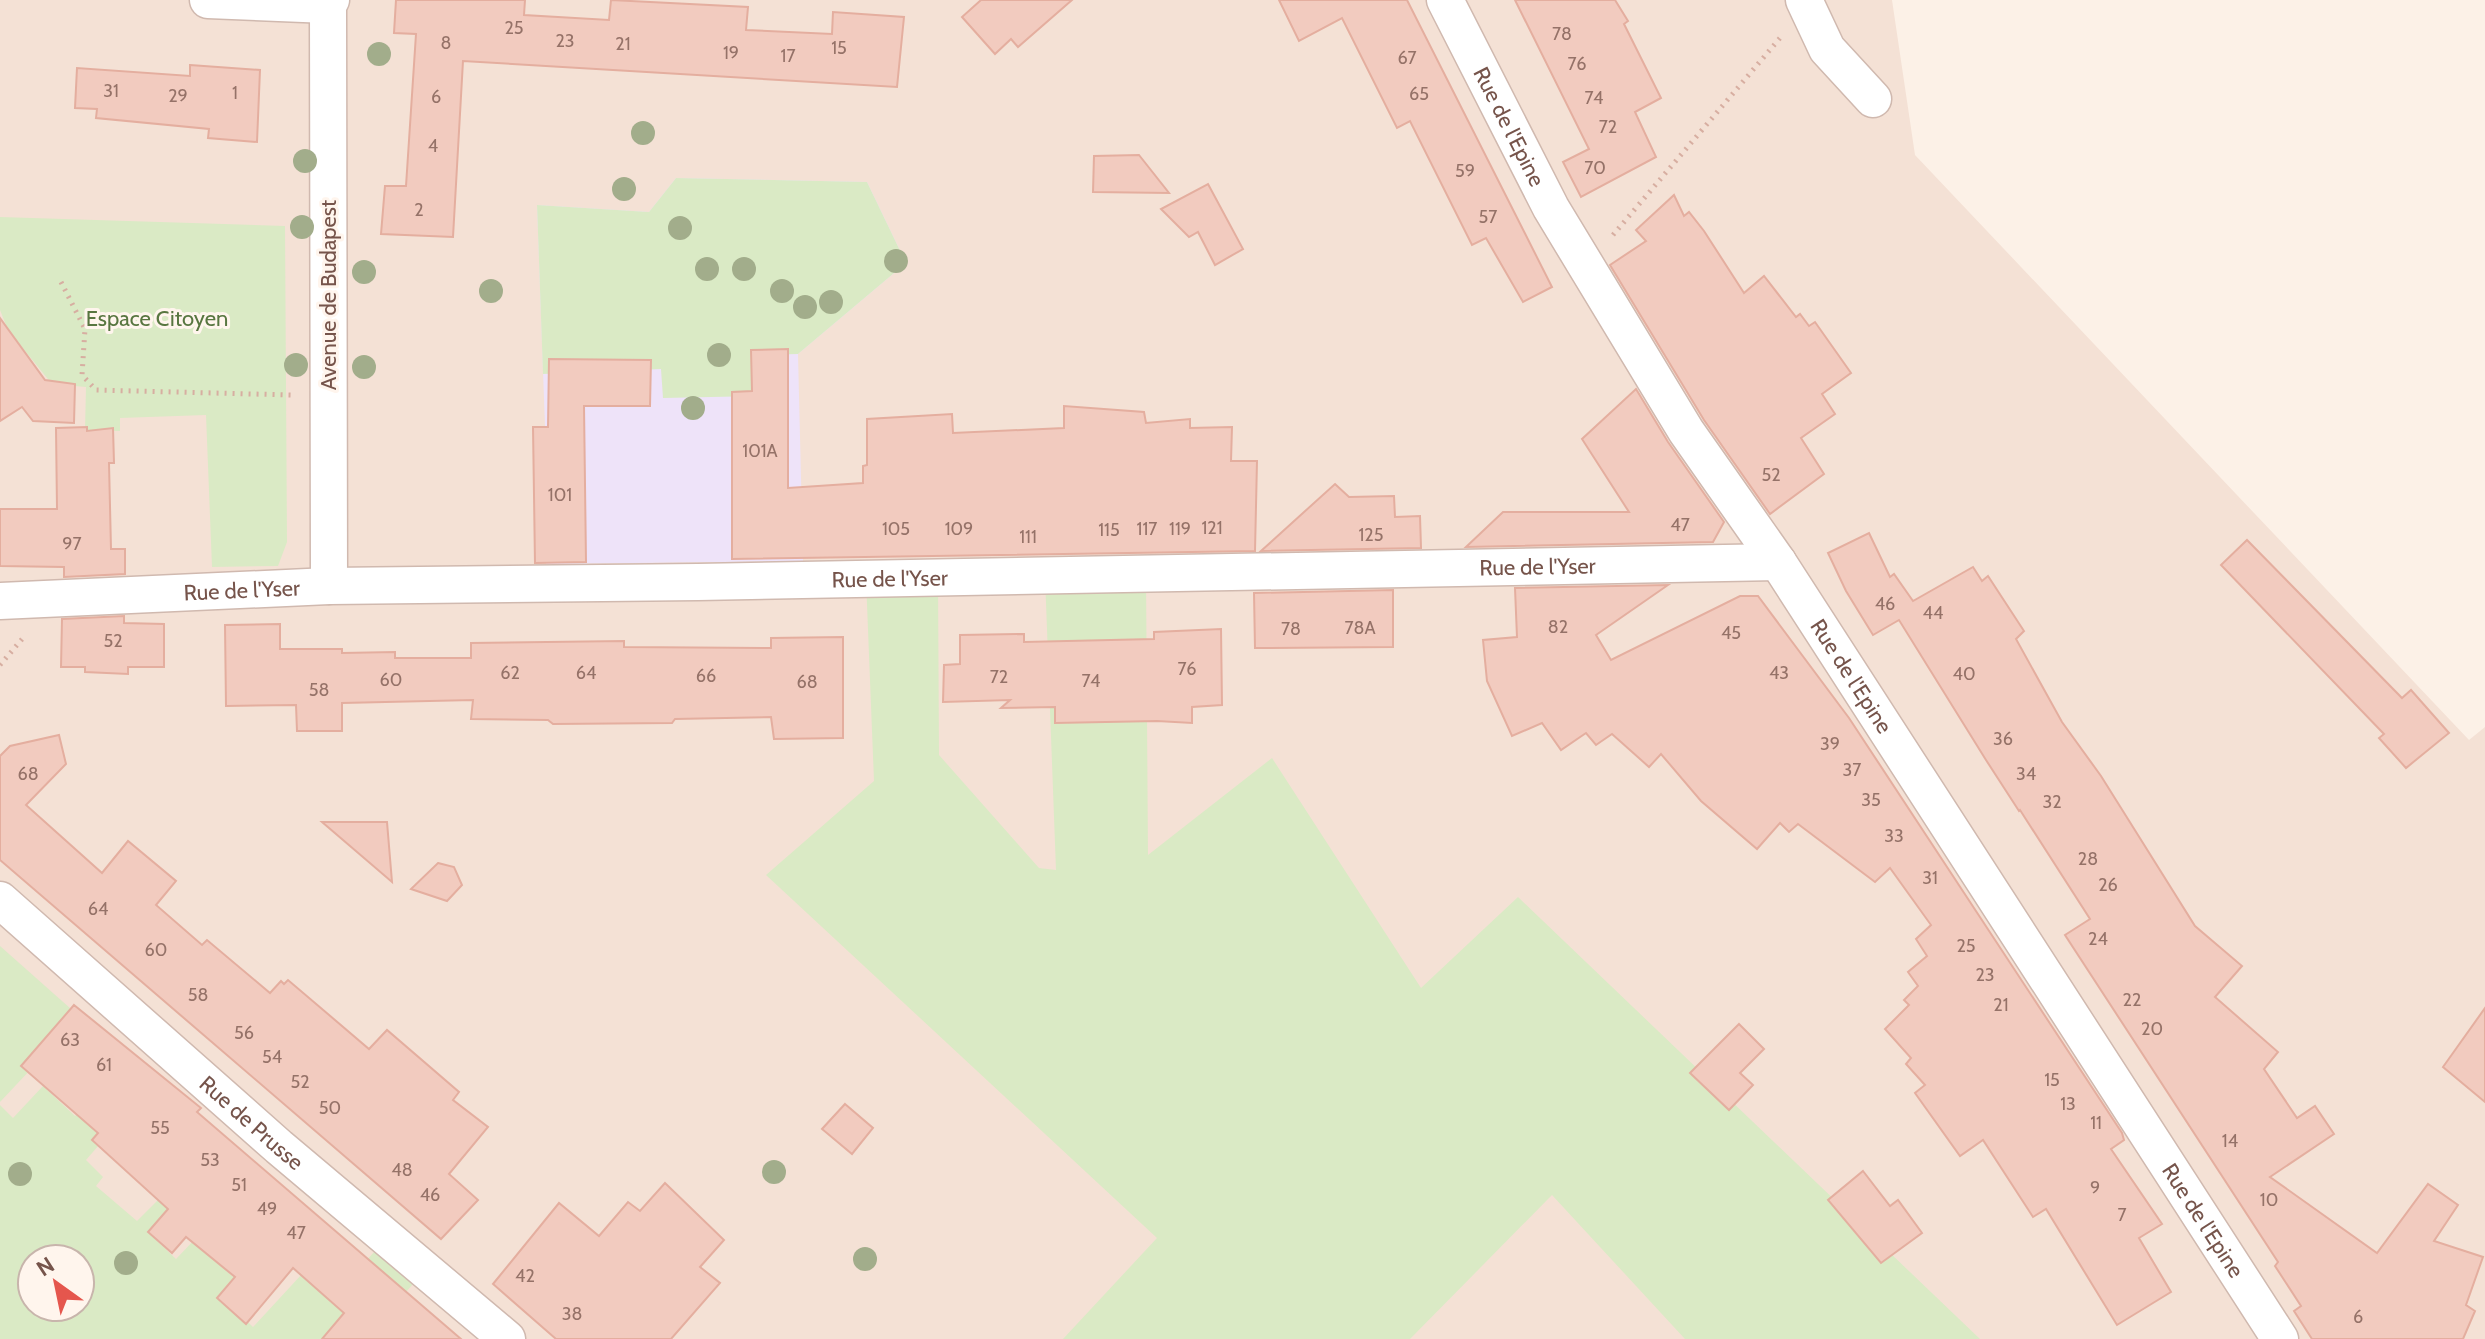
<svg xmlns="http://www.w3.org/2000/svg" width="2485" height="1339" font-family="Cabin,sans-serif">
<rect width="100%" height="100%" fill="#fcf1e7"/>
<path fill="#f4e1d5" fill-rule="evenodd" d="M0,0H1892L1915,155L2469,740L2485,727V1339H0ZM32,1259H80V1307H32Z"/>
<polygon fill="#eee3f9" points="676,178 867,182 906,263 798,354 803,561 546,564 545,426 537,205 649,212"/>
<g fill="#daeac5" fill-rule="evenodd">
<polygon points="676,178 867,182 906,263 798,354 759,355 759,396 663,398 661,369 543,374 537,205 649,212"/>
<polygon points="0,217 285,226 287,542 278,566 212,567 206,415 120,418 120,431 85,430 86,387 52,384 8,330 0,310"/>
<polygon points="1146,574 1148,855 1272,758 1421,988 1518,897 1980,1339 1685,1339 1552,1195 1410,1339 1063,1339 1157,1238 766,875 874,781 866,579 938,578 939,755 1039,868 1056,870 1045,576"/>
<polygon points="0,946 80,1017 0,1102"/>
<path d="M43,1086L75,1116L86,1105L112,1130L86,1160L103,1177L96,1186L137,1221L185,1173L177,1214L154,1238L176,1259L197,1237L213,1259L241,1284L226,1301L253,1327L302,1274L331,1299L375,1251L413,1284L364,1339H0V1105L13,1118ZM32,1259H80V1307H32Z"/>
</g>
<g fill="#f2cbbf" stroke="#e4ae9f" stroke-width="2">
<polygon points="396,0 525,0 524,15 609,20 611,0 748,7 746,30 832,34 833,12 904,17 897,87 463,61 453,237 381,234 385,186 406,186 416,34 394,33"/>
<polygon points="981,0 1072,0 1018,47 1011,39 995,54 962,17"/>
<polygon points="1279,0 1407,0 1552,287 1523,302 1486,238 1472,245 1410,121 1397,128 1342,18 1299,41"/>
<polygon points="1515,0 1615,0 1628,21 1624,24 1661,98 1635,112 1656,157 1581,197 1563,162 1589,149"/>
<polygon points="190,65 260,70 257,142 208,138 209,129 96,118 97,109 75,108 77,68 190,76"/>
<polygon points="1139,155 1169,193 1093,192 1094,156"/>
<polygon points="1208,184 1243,249 1215,265 1198,232 1189,237 1161,209"/>
<polygon points="1674,195 1684,216 1689,212 1704,231 1744,293 1764,276 1796,317 1800,314 1809,326 1815,322 1851,373 1822,394 1835,414 1801,438 1824,474 1770,514 1704,420 1610,265 1646,241 1636,230"/>
<polygon points="0,318 45,380 75,384 74,423 33,421 22,407 0,421"/>
<polygon points="788,349 788,488 863,483 863,466 867,465 867,419 952,414 953,433 1064,428 1064,406 1144,412 1146,423 1190,419 1190,428 1232,427 1231,461 1257,461 1255,551 732,559 732,392 752,391 751,350"/>
<polygon points="549,359 651,360 650,406 584,406 586,562 535,563 533,427 548,427"/>
<polygon points="1636,389 1668,442 1724,522 1713,542 1466,547 1503,512 1629,512 1582,439"/>
<polygon points="87,427 87,431 113,428 114,463 109,463 111,549 125,549 125,574 64,577 64,567 0,566 0,509 57,509 56,428"/>
<polygon points="1335,484 1349,497 1394,496 1395,517 1420,516 1421,548 1261,551"/>
<polygon points="1869,533 1890,577 1894,574 1913,601 1973,567 1982,581 1988,576 2024,631 2016,639 2062,722 2101,776 2195,926 2242,966 2215,997 2278,1052 2264,1069 2297,1118 2315,1106 2334,1134 2270,1177 2377,1253 2428,1184 2458,1205 2434,1241 2483,1257 2466,1305 2475,1311 2463,1339 2312,1339 2294,1311 2301,1306 2275,1266 2278,1262 2065,935 2090,919 2020,810 2019,811 1986,760 1899,620 1873,635 1846,591 1828,553"/>
<polygon points="2247,540 2402,698 2411,690 2449,733 2406,768 2379,738 2384,734 2221,565"/>
<polygon points="1668,585 1596,635 1611,660 1740,596 1758,596 1849,718 2122,1133 2124,1140 2111,1149 2162,1224 2139,1238 2171,1292 2117,1325 2046,1209 2033,1217 1983,1140 1960,1156 1915,1093 1925,1085 1906,1064 1911,1058 1885,1029 1909,1005 1904,1000 1918,986 1908,972 1927,956 1916,939 1931,925 1890,868 1875,882 1798,824 1789,832 1780,823 1757,849 1701,801 1661,754 1649,767 1612,734 1596,745 1586,733 1561,750 1542,723 1512,736 1487,681 1483,640 1517,637 1515,588"/>
<polygon points="1393,590 1393,647 1255,648 1254,593"/>
<polygon points="124,616 124,623 164,624 164,667 128,667 128,674 85,672 85,667 61,667 62,619"/>
<polygon points="280,624 280,649 342,649 342,653 395,652 395,658 471,658 471,643 624,641 624,647 771,648 771,638 843,637 843,738 774,739 771,717 675,719 672,723 553,724 548,720 471,719 473,700 342,703 342,731 297,731 296,705 226,706 225,625"/>
<polygon points="1221,629 1222,705 1192,707 1192,723 1157,721 1055,723 1055,707 1001,708 1010,700 943,702 944,665 960,664 960,635 1024,634 1024,642 1154,639 1154,632"/>
<polygon points="59,735 66,764 26,805 102,873 128,841 176,881 156,905 202,945 207,940 270,993 281,981 284,984 288,980 369,1049 387,1030 459,1092 453,1100 488,1127 449,1174 478,1200 441,1239 0,860 0,756 10,746"/>
<polygon points="322,822 387,822 392,882"/>
<polygon points="438,863 454,867 462,885 447,901 411,889"/>
<polygon points="74,1005 201,1108 197,1112 461,1339 322,1339 344,1313 293,1268 246,1324 217,1298 235,1277 186,1237 172,1253 148,1232 168,1209 92,1140 98,1133 21,1066"/>
<polygon points="2485,1008 2485,1102 2443,1067"/>
<polygon points="1739,1024 1764,1049 1740,1073 1753,1085 1729,1110 1690,1073"/>
<polygon points="845,1104 873,1128 852,1154 822,1129"/>
<polygon points="1863,1171 1890,1206 1898,1200 1922,1233 1881,1263 1828,1200"/>
<polygon points="665,1183 724,1240 700,1267 720,1283 671,1339 556,1339 493,1284 559,1203 599,1236 628,1202 640,1211"/>
</g>
<g fill="none" stroke-linecap="round" stroke-linejoin="round">
<defs>
<g id="street">
<polyline points="208,0 328,5"/>
<path id="s1" d="M1445,0L1551,208L1686,431L1778,562L2280,1339"/>
<polyline points="1804,0 1827,49 1873,99"/>
<polyline points="329,586 328,5 331,0"/>
<path id="s2" d="M0,601L329,586L698,582L1778,562"/>
<path id="s3" d="M0,900L279,1147L507,1339"/>
</g>
</defs>
<use href="#street" stroke="#d0b9af" stroke-width="39"/>
<g stroke="#d7aea1" stroke-width="5" stroke-dasharray="2 6" stroke-linecap="butt">
<polyline points="1613,235 1780,38"/>
<polyline points="61,282 85,329 82,375 96,390 292,395"/>
<polyline points="0,665 23,638"/>
</g>
<use href="#street" stroke="#fff" stroke-width="36"/>
</g>
<g fill="#a2ad8b">
<circle cx="379" cy="54" r="12"/>
<circle cx="643" cy="133" r="12"/>
<circle cx="305" cy="161" r="12"/>
<circle cx="624" cy="189" r="12"/>
<circle cx="302" cy="227" r="12"/>
<circle cx="680" cy="228" r="12"/>
<circle cx="896" cy="261" r="12"/>
<circle cx="707" cy="269" r="12"/>
<circle cx="744" cy="269" r="12"/>
<circle cx="364" cy="272" r="12"/>
<circle cx="491" cy="291" r="12"/>
<circle cx="782" cy="291" r="12"/>
<circle cx="831" cy="302" r="12"/>
<circle cx="805" cy="307" r="12"/>
<circle cx="719" cy="355" r="12"/>
<circle cx="296" cy="365" r="12"/>
<circle cx="364" cy="367" r="12"/>
<circle cx="693" cy="408" r="12"/>
<circle cx="774" cy="1172" r="12"/>
<circle cx="20" cy="1174" r="12"/>
<circle cx="865" cy="1259" r="12"/>
<circle cx="126" cy="1263" r="12"/>
</g>
<g text-anchor="middle" stroke-width="6" stroke-linejoin="round" paint-order="stroke">
<g font-size="18" fill="#957268">
<text x="514" y="34">25</text>
<text x="1562" y="40">78</text>
<text x="565" y="47">23</text>
<text x="446" y="49">8</text>
<text x="623" y="50">21</text>
<text x="839" y="54">15</text>
<text x="731" y="59">19</text>
<text x="788" y="62">17</text>
<text x="1407" y="64">67</text>
<text x="1577" y="70">76</text>
<text x="111" y="97">31</text>
<text x="235" y="99">1</text>
<text x="1419" y="100">65</text>
<text x="178" y="102">29</text>
<text x="436" y="103">6</text>
<text x="1594" y="104">74</text>
<text x="1608" y="133">72</text>
<text x="433" y="152">4</text>
<text x="1595" y="174">70</text>
<text x="1465" y="177">59</text>
<text x="419" y="216">2</text>
<text x="1488" y="223">57</text>
<text x="760" y="457">101A</text>
<text x="1771" y="481">52</text>
<text x="560" y="501">101</text>
<text x="1680" y="531">47</text>
<text x="1212" y="534">121</text>
<text x="896" y="535">105</text>
<text x="959" y="535">109</text>
<text x="1147" y="535">117</text>
<text x="1180" y="535">119</text>
<text x="1109" y="536">115</text>
<text x="1371" y="541">125</text>
<text x="1028" y="543">111</text>
<text x="72" y="550">97</text>
<text x="1885" y="610">46</text>
<text x="1933" y="619">44</text>
<text x="1558" y="633">82</text>
<text x="1360" y="634">78A</text>
<text x="1291" y="635">78</text>
<text x="1731" y="639">45</text>
<text x="113" y="647">52</text>
<text x="1187" y="675">76</text>
<text x="510" y="679">62</text>
<text x="586" y="679">64</text>
<text x="1779" y="679">43</text>
<text x="1964" y="680">40</text>
<text x="706" y="682">66</text>
<text x="999" y="683">72</text>
<text x="391" y="686">60</text>
<text x="1091" y="687">74</text>
<text x="807" y="688">68</text>
<text x="319" y="696">58</text>
<text x="2003" y="745">36</text>
<text x="1830" y="750">39</text>
<text x="1852" y="776">37</text>
<text x="28" y="780">68</text>
<text x="2026" y="780">34</text>
<text x="1871" y="806">35</text>
<text x="2052" y="808">32</text>
<text x="1894" y="842">33</text>
<text x="2088" y="865">28</text>
<text x="1930" y="884">31</text>
<text x="2108" y="891">26</text>
<text x="98" y="915">64</text>
<text x="2098" y="945">24</text>
<text x="1966" y="952">25</text>
<text x="156" y="956">60</text>
<text x="1985" y="981">23</text>
<text x="198" y="1001">58</text>
<text x="2132" y="1006">22</text>
<text x="2001" y="1011">21</text>
<text x="2152" y="1035">20</text>
<text x="244" y="1039">56</text>
<text x="70" y="1046">63</text>
<text x="272" y="1063">54</text>
<text x="104" y="1071">61</text>
<text x="2052" y="1086">15</text>
<text x="300" y="1088">52</text>
<text x="2068" y="1110">13</text>
<text x="330" y="1114">50</text>
<text x="2096" y="1129">11</text>
<text x="160" y="1134">55</text>
<text x="2230" y="1147">14</text>
<text x="210" y="1166">53</text>
<text x="402" y="1176">48</text>
<text x="239" y="1191">51</text>
<text x="2095" y="1194">9</text>
<text x="430" y="1201">46</text>
<text x="2269" y="1206">10</text>
<text x="267" y="1215">49</text>
<text x="2122" y="1221">7</text>
<text x="296" y="1239">47</text>
<text x="525" y="1282">42</text>
<text x="572" y="1320">38</text>
<text x="2358" y="1323">6</text>
</g>
<g font-size="22" fill="#76544b" stroke="#fff5ed">
<text dy="8" stroke="none"><textPath href="#s1" startOffset="142">Rue de l'Epine</textPath></text>
<text transform="translate(328 295) rotate(-90)" y="8">Avenue de Budapest</text>
<text dy="8" stroke="none"><textPath href="#s2" startOffset="1538">Rue de l'Yser</textPath></text>
<text dy="8" stroke="none"><textPath href="#s2" startOffset="890">Rue de l'Yser</textPath></text>
<text dy="8" stroke="none"><textPath href="#s2" startOffset="242">Rue de l'Yser</textPath></text>
<text dy="8" stroke="none"><textPath href="#s1" startOffset="790">Rue de l'Epine</textPath></text>
<text dy="8" stroke="none"><textPath href="#s3" startOffset="336">Rue de Prusse</textPath></text>
<text dy="8" stroke="none"><textPath href="#s1" startOffset="1438">Rue de l'Epine</textPath></text>
</g>
<g font-size="22" fill="#587640" stroke="#fff5ed">
<text x="157" y="326">Espace Citoyen</text>
</g>
</g>
<g transform="translate(56 1283) rotate(327)"><circle r="38" fill="#fff5ed" stroke="#c8b5ac" stroke-width="2"/>
<path d="M0-6L14 30L0 20L-14 30Z" fill="#e5564d"/>
<text y="-12" font-size="22" font-weight="bold" text-anchor="middle" fill="#76544b">N</text>
</g>
</svg>
